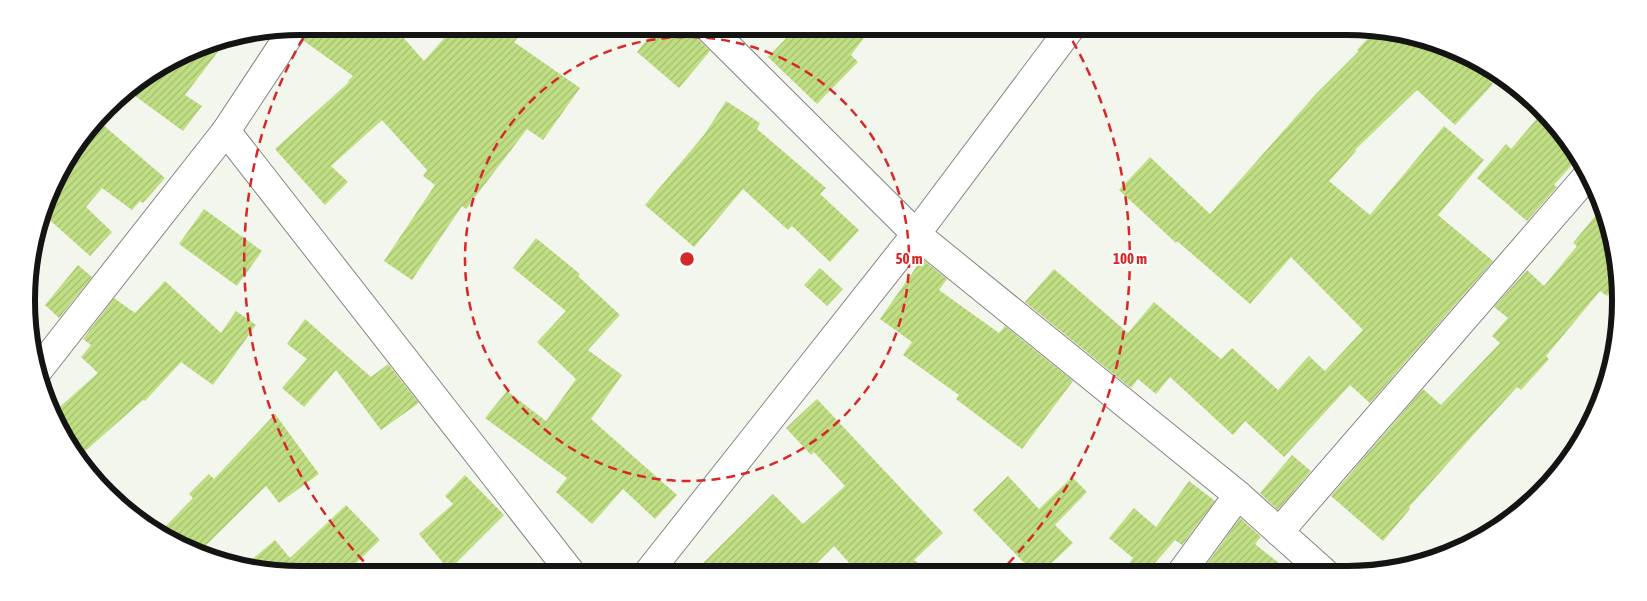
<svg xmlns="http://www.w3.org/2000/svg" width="1647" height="601" font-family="'Asap Condensed',sans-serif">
<defs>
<pattern id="building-hatch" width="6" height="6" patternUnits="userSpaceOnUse" patternTransform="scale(1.25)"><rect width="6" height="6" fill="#c0de83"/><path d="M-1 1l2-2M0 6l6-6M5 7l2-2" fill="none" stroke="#a4be70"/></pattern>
</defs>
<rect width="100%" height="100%" fill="#f3f6ed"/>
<g fill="url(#building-hatch)">
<polygon points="309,26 393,26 424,61 455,26 527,26 514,42 580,88 543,140 527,129 466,209 462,206 412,280 384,261 435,185 423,176 427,170 382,120 331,166 348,182 325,205 275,149 349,82 348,81 353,76 304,41 307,36"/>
<polygon points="658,26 685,26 710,51 679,88 637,52"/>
<polygon points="798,26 873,26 851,55 858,62 817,104 768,57"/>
<polygon points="1376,30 1417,36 1467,60 1493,84 1455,125 1417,90 1355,150 1356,151 1329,181 1370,215 1444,126 1484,160 1438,215 1493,261 1370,403 1350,385 1284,457 1245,421 1233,435 1170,377 1156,394 1138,379 1131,388 1025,302 1054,269 1128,333 1154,302 1221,359 1232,348 1278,390 1309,356 1325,371 1363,330 1291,257 1250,304 1177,241 1176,243 1119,190 1150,157 1210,214 1316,94 1359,51 1357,50"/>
<polygon points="226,41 185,95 202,106 183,131 127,90 196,47"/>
<polygon points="726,101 760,123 757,129 826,188 820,194 859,230 830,262 792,226 788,230 743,189 694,247 645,205 704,135"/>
<polygon points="1541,114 1579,157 1554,185 1557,187 1527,221 1477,178 1506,144 1511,149"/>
<polygon points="102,124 165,178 143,203 140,201 132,210 102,188 86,207 112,232 90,256 44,215 52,187 84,152 81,149"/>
<polygon points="204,209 262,251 237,286 179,244"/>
<polygon points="1600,210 1618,264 1617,284 1607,296 1600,291 1546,356 1549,359 1521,390 1517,387 1475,433 1409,507 1410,509 1383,541 1331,496 1423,389 1441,405 1500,343 1492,336 1508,318 1494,307 1527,270 1544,286 1577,246 1573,243"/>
<polygon points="536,238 580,274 578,276 620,315 588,350 622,375 591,419 677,495 655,519 623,489 592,524 556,492 567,478 485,418 507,391 546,421 576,379 537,342 566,311 513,268"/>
<polygon points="922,259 947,279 939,290 999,333 1005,326 1073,381 1022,449 956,399 959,395 903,355 912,342 880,319"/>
<polygon points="78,265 92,277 59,318 45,305"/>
<polygon points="820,268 843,289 827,306 804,285"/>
<polygon points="165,281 221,333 236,311 256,325 213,385 181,362 145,401 143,400 83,453 61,428 54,412 98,373 81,357 91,345 83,339 114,298 135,313"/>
<polygon points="305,319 371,377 388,364 419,403 381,430 336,370 304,407 282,388 307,359 287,344"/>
<polygon points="817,399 943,533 914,560 931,573 859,574 834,546 806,574 692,574 773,494 803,524 845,486 814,452 811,455 786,428"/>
<polygon points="275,414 319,474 279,503 266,486 199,552 159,533 193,498 189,494 209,474 214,479"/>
<polygon points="1292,455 1311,471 1278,510 1260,493"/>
<polygon points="465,475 504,515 449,570 419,534 453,504 445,496"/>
<polygon points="1008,476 1039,509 1072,477 1087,492 1055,525 1073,543 1041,573 1034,573 973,510"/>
<polygon points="1189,481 1215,501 1182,545 1175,540 1146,573 1122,573 1133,558 1109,538 1134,508 1156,527"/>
<polygon points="346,505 380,540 344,575 300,575 243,567 275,540 290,558"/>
<polygon points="1240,518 1261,537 1255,544 1291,573 1217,573 1207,564"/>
</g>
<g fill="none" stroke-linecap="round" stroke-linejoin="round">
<defs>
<g id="street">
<polyline points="707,26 916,234 1238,495 1324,572"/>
<polyline points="226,131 572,574"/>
<polyline points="36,373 226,131 294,28"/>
<polyline points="1279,532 1588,175"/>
<polyline points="1181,573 1238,495"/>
<polyline points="647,574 916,234 1072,26"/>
</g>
</defs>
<use href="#street" stroke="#84877f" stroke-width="30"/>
<use href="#street" stroke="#fff" stroke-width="28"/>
</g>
<g fill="none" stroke="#d62828" stroke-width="2.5" stroke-dasharray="9 6">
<circle cx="687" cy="259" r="222"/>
<path d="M374 572A443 443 0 0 1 309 28M1065 28A443 443 0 0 1 1000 572"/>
</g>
<path d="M0 0H1647V601H0ZM300 35H1347A265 265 0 0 1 1612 300V301A265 265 0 0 1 1347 566H300A265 265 0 0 1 35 301V300A265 265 0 0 1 300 35Z" fill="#fff" fill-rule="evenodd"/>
<path fill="none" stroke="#141512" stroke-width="6" d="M300 35H1347A265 265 0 0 1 1612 300V301A265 265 0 0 1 1347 566H300A265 265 0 0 1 35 301V300A265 265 0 0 1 300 35Z"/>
<circle cx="687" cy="259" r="8" fill="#d62828" stroke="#fff" stroke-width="2.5"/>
<g font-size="15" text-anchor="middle" font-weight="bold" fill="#d62828" stroke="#fff" stroke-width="4" stroke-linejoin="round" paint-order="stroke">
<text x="909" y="264">50 m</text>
<text x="1130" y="264">100 m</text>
</g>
</svg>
